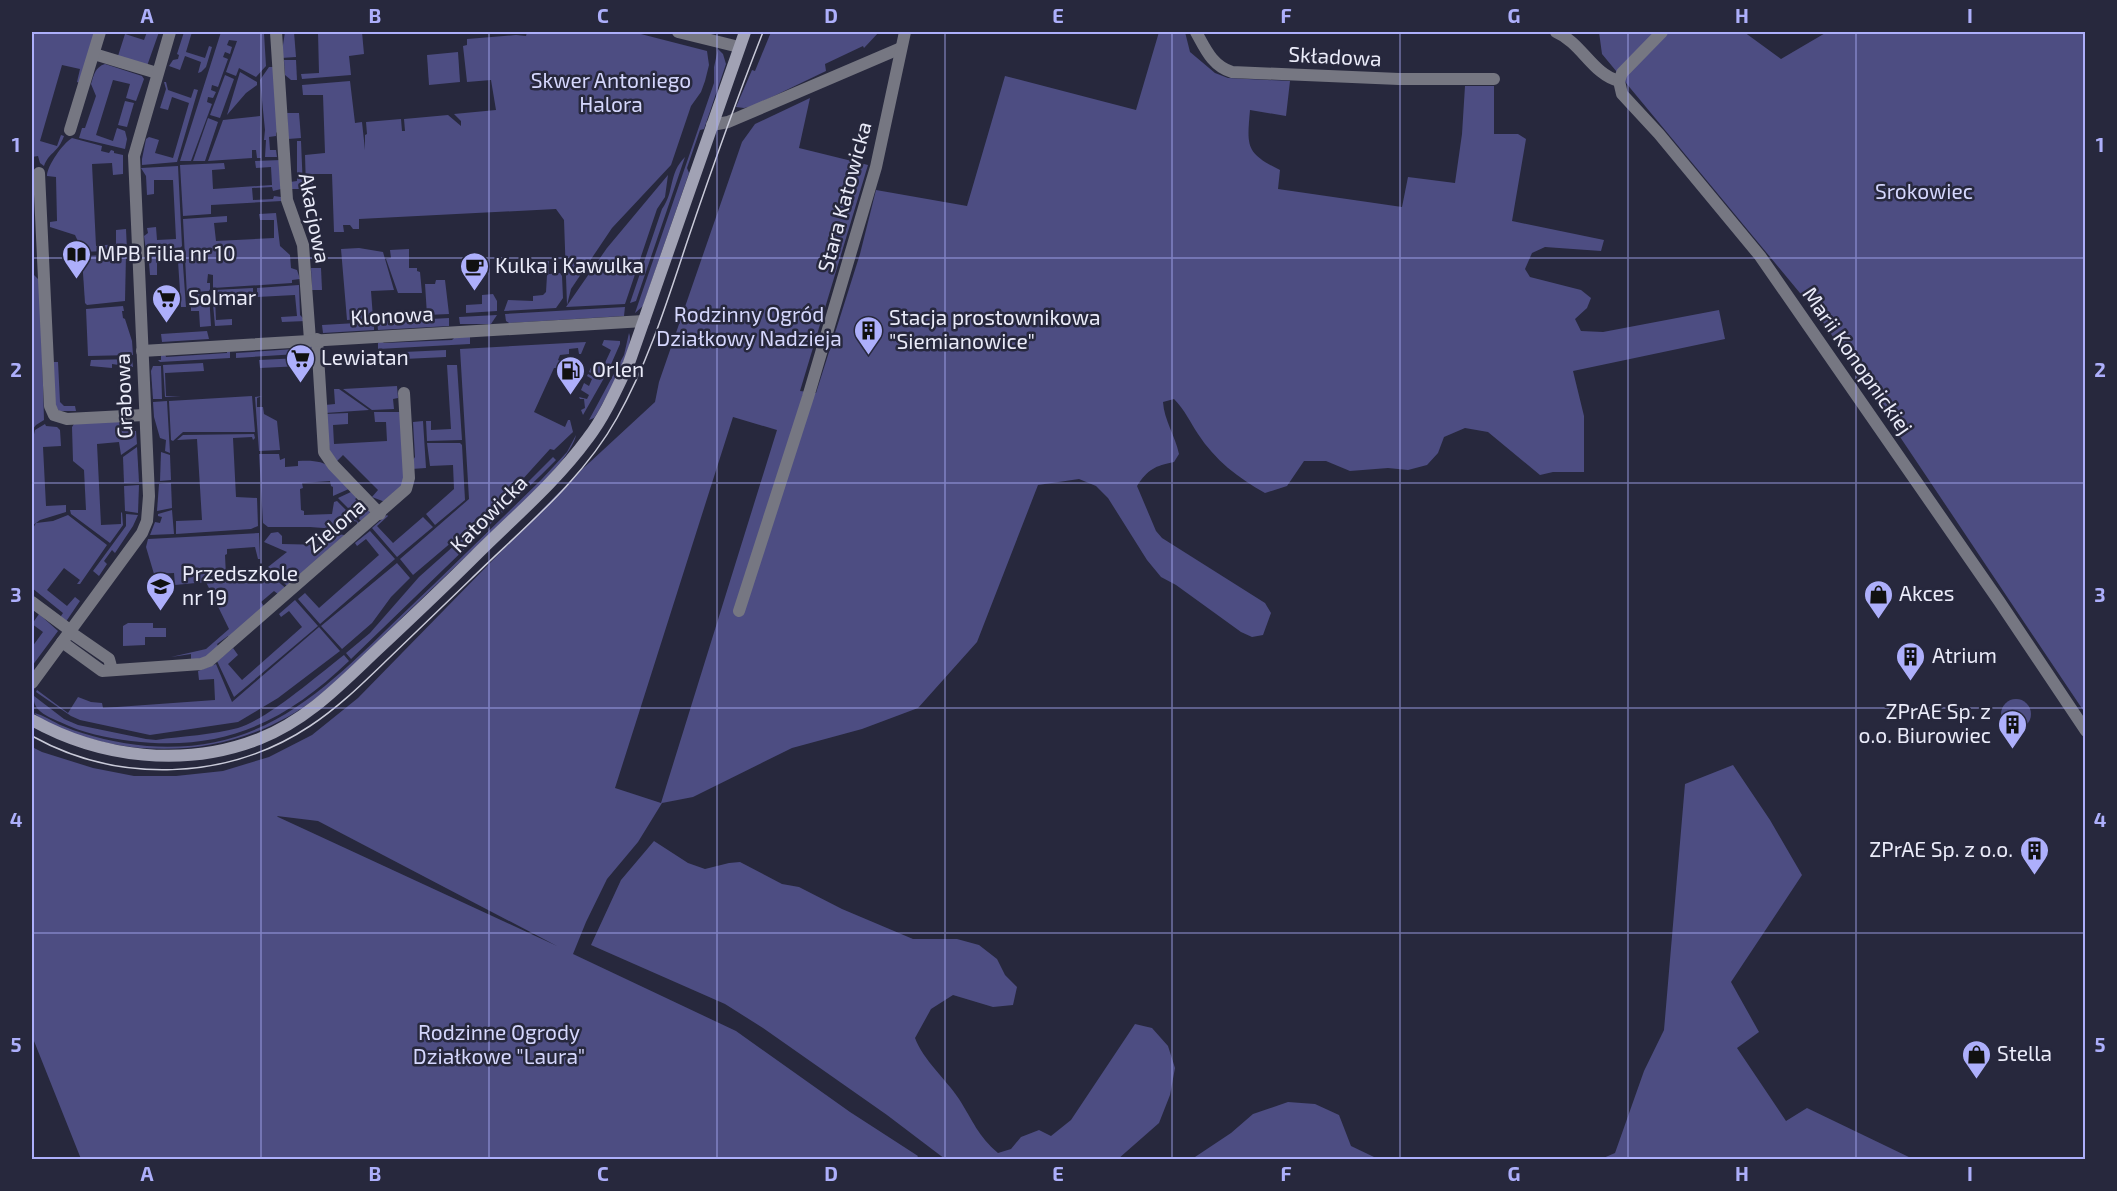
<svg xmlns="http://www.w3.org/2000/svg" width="2117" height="1191" font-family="'Exo 2',sans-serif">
<rect width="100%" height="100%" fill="#27283d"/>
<g fill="#4d4d82" fill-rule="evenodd">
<path d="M32,32H95L80,83L77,82L80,69L62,65L40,141L57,146L61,135L64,136C58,153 49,152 44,166L40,163L38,156L32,157Z"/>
<polygon points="147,32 159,32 147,66 118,56 125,34 144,40"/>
<polygon points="184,32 192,32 186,52 205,58 209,46 212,47 206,67 201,72 198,73 201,62 185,56 180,70 169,66 173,60 178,59 179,55 177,54"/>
<polygon points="221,32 264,33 266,66 256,77 239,68 236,76 226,72 237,41 229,40 227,45 232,47 230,54 225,52 223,57 228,59 218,87 212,85 211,90 216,92 213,98 208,97 207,102 212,104 191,161 180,161"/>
<polygon points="285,32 294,32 296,57 281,58"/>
<polygon points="318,32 362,32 364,54 349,56 351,75 302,79 301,74 319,73"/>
<polygon points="527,32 633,32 707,51 709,65 705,81 701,92 691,106 671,165 612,228 571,289 567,305 564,220 556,209 359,219 359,229 353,229 350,225 343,225 344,232 334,232 332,174 313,174 313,189 306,188 305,155 325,153 323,95 303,95 302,85 350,81 355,123 362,122 365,150 365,135 367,134 366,122 401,119 402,131 405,131 404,119 448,115 461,126 461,121 454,114 496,110 491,80 467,82 463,46 467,45 467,39 516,35 526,36"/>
<polygon points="771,32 879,32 864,48 863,46 825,64 826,71 753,106 744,108 736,107 752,70 755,71"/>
<path d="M1159,32H1185L1190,52L1215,73L1228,78L1290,81L1286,116L1250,110C1247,146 1245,153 1280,170L1278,189L1402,207L1408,177L1455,183L1462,134L1465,86H1494V134H1518L1526,139L1512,221L1604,240L1601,251L1545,247L1532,253L1525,269L1530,277L1581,290L1591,298L1587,308L1575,319L1581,331L1603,332L1719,310L1725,339L1573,371L1584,416V472H1553L1540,475L1488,432L1465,428L1444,437L1438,453L1427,465L1408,470L1388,468L1350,471L1326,461H1304L1287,486L1265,493C1238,478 1215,460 1198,434C1190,422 1185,410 1174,399L1163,402C1164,420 1175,435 1179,454L1174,462C1155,466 1148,469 1137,486L1156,531L1162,538L1265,603L1271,613L1263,635L1252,637L1241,632L1176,585L1161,577L1147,560L1108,498L1096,486L1079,479L1038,485L977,642L918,708L862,729L792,748L693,797L662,803L638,842L607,879L586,922L573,954L736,1031L850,1112L918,1156L916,1159H81L32,1036V747L42,752L93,768L134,776H176L223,771L269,757L312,735L358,698L576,475L655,402L659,382L742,142L755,124L810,98L799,148L868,165L800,391L816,393L860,254L876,190L967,206L1005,76L1136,110ZM733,417L777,430L661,803L615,788ZM277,816L318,821L557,946L278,817Z"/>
<polygon points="1599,32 1744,32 1781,59 1827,32 2085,32 2085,713 1819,316 1602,54"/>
<polygon points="718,49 723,54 726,64 704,129 700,130 687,168 689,173 646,297 643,306 635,313 714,83 714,67"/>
<polygon points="458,52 460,82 429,85 427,55"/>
<polygon points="284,60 296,60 297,80 291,80 285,75"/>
<path d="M105,64L142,76L144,79L136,101L126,98L130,84L113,80L96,135L113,141L117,128L125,131L127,139L125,149L79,138L82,128H85L96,96L91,84C94,75 95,67 105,64Z"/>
<polygon points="269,67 275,67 280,129 276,133 276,136 269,137 270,150 276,150 277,157 265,157 266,140 264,140 265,130 260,80"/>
<polygon points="240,72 257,82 257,85 246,93 227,115"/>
<polygon points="225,75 234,79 220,118 210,115"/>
<polygon points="164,82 166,82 168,90 191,98 194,89 198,90 177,162 142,165 142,159 146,139 149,137 159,140 155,153 173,158 189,103 172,97 168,110 160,108 166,89"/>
<polygon points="125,101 134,103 127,127 118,125"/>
<polygon points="287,113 299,113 301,138 288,139"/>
<polygon points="260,116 261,158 257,158 256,150 252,150 252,158 208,161 223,120"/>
<polygon points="208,118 218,122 205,161 193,161"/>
<path d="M72,138L102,146L101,151L109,153L111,150L114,151V153L123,155V174L113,175L112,163L92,164L96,246L116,244V230L126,229L127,250L83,252L75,235L50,227V222L57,221L56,177L47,176C47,166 63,143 72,138Z"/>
<polygon points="297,141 301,141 303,189 291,189 290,182 297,181"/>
<path d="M685,157L636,301L630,303L662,209C675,191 668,174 685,157Z"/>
<polygon points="281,160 281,189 273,191 272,187 252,188 253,200 273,199 274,196 281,197 282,201 211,205 211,214 183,216 180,165 224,163 225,169 212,170 213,189 272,185 271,167 256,168 255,161"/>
<polygon points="178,166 182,246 180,248 146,250 144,236 148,233 147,228 156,227 157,240 176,239 173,180 154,180 154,194 147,195 146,176 141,168"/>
<polygon points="668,175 665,197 657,209 625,304 566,307 607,248"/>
<polygon points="276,213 280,246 290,255 291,268 297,270 300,279 292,280 292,283 213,288 213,275 208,274 207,283 210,283 210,289 209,291 196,292 193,295 187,296 183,219 227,216 227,222 214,223 216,241 274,238 274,220 260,220 259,214"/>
<polygon points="359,248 383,252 394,290 371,291 373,318 347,320 341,249"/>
<polygon points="409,249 409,268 417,268 417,271 420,272 422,293 398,293 386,259 391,258 390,250"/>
<polygon points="182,251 186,307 181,307 178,261 157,262 157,275 150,275 149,263 145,253"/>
<polygon points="126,254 125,301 87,305 85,303 82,258 84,256"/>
<path d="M549,261V274L560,273L562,276L563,298L556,308L504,311L508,300L533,301V296L543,295L546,292L547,275C544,270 542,267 543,262Z"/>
<polygon points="311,268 321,268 322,290 312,290"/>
<polygon points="32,273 40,281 44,420 36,425 32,430"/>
<polygon points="436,280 445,280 449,314 427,315 425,284 435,284"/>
<polygon points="299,285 300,315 306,321 282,322 281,317 297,316 295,295 257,297 257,288"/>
<polygon points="253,288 253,297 215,299 216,320 232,319 232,325 215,326 212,293 214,290"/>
<polygon points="198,294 209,294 211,326 200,327 199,311 191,311 191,301"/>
<polygon points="493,294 497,301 497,311 466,313 466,305 482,304 482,295"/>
<polygon points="123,306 124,311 122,311 123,318 125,319 132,341 133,355 88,356 86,309"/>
<polygon points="625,307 624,316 509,323 506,321 505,314"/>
<polygon points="497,315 491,324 460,324 459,317"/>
<polygon points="449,318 449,326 378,330 377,322"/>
<polygon points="374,322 374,330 323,333 322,325"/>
<polygon points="207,331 209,339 162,342 161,334"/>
<path d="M629,333C636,347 605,398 598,412L594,418L589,420L624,355Z"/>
<polygon points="470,336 470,344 378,349 378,343 381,341 384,343 452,340 455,337"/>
<polygon points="604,340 620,341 620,344 608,371 583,415 581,410 585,408 584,399 580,399 579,397 587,399 589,395 581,390 584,383 589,386 592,379 587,376 588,374 600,380 601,377 589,372 592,365 595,366 597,363 595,360 604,365 611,350 602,345"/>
<polygon points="586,342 581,354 579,354 578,348 569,349 569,354 560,355 558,360 560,361 556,368 554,368 534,412 565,427 568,420 570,420 573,432 554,450 550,449 512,491 413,575 400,559 469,499 460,349"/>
<polygon points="311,345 313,353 236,358 236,353 309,348"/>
<polygon points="446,350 446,357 404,359 404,352"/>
<polygon points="227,351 230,351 230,358 160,362 158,360 161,360 161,354 165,353 166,357 227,353"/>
<polygon points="300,358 302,366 260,368 259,360"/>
<polygon points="132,359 133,367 112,364 112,368 90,366 91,360"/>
<polygon points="51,362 58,362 60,402 64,406 75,406 76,411 59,411 53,402"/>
<polygon points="203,363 204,371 165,373 166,396 181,396 165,397 163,365"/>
<polygon points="447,365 457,365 462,440 427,441 426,421 431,421 431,430 451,429"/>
<polygon points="153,366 161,366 162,399 153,399 151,371"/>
<polygon points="397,386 398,398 393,399 394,409 372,410 343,389"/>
<polygon points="334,389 339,389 369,410 325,413 325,405 335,404"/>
<polygon points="252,396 255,432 183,432 173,441 171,440 169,401"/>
<polygon points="262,396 257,398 257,407 263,407 264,414 277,421 280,450 259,451 255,397"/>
<polygon points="167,401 170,453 165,451 166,440 160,438 154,417 153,402"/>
<polygon points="374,412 402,412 407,476 402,490 385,502 372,497 378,490 343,455 337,461 330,452 325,414 348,413 348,424 333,425 334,444 387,441 386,422 375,422"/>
<polygon points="121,421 122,431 136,431 137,444 121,455 119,442 97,444 101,525 121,524 121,513 122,512 123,525 110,543 71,514 70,510 86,510 84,470 73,461 72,427 74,424"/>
<polygon points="423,421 426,468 411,469 411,463 415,457 413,422"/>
<polygon points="45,424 46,426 57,427 60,430 61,446 43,447 46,506 66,505 66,512 40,520 32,526 32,443 35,430"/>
<polygon points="254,434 255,438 253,440 252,437 233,438 236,497 257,498 258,526 251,529 176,534 176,521 202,520 197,439 177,440 183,435"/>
<path d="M576,435C571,463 496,527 474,549C442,579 410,610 379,640C359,659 340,679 319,696C261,741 190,757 118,745C93,740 52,730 34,713C44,715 53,722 63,726C89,737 118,743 147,746C269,755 329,684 410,607C454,565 497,523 541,480L567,452Z"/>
<polygon points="427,443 460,443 462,445 465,500 435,525 426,514 454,489 453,465 430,466"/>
<polygon points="137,447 139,482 124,483 123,457"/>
<polygon points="161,452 170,455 171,480 160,481"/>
<path d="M259,454H279L280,460L285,458V467L298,466V461C329,459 330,467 351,488L333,496V487L331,486L330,481L302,483L303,488L300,489L301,510L304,511V515L332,514L334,502L337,501L362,526L358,528L357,521L337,523V529L310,527H268L263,523Z"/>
<polygon points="553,457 556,460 541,475 351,659 346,653 370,633 419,577 475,527 513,497"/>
<polygon points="171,483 172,508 157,511 159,484"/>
<polygon points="139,485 138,513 125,511 124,486"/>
<polygon points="353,491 359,496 355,499 364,508 369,504 370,515 364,524 338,498"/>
<polygon points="172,510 174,534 150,535 155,522 160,523 162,517 158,516 158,514"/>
<polygon points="126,514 138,515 133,526 115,553 112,550 104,561 107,564 99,576 93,571 126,526"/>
<polygon points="68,515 107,545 80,584 77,584 80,580 64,568 47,590 67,606 75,597 80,601 65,623 59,619 63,613 32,588 32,530 36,523 53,521"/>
<polygon points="387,515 388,516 377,526 393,543 423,517 433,527 397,557 372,528"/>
<polygon points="370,531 395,559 320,624 298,599 305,593 319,608 379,555 366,539 357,546 355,543"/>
<polygon points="278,532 282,536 282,544 326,545 327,535 338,534 350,536 289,588 268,567 287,552 264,542 271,533"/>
<polygon points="259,533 260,559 258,559 255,547 227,549 227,554 225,555 226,576 228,577 229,581 256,580 257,577 269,574 288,590 278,594 274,591 261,602 266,609 230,638 228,636 217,644 219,648 206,659 191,661 191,654 171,657 206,649 229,629 206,582 175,585 174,573 154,574 146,547 148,539"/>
<polygon points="397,563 410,578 391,597 372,623 342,649 321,626"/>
<polygon points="295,600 318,626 234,697 217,661 233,648 238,655 228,664 242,680 302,627 289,611 281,617 279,614"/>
<polygon points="39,614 58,631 32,666 32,647 43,632 32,624"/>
<polygon points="128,623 153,623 153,628 166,628 166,637 145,637 145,645 123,646 123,626"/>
<polygon points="319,627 340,651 278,698 238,722 150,735 80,720 71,716 36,692 37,690 68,713 78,697 91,702 102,703 103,708 215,700 214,679 199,680 198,671 216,664 232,702"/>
<path d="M344,655L349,661C284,723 223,752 131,741C107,738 82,733 60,722C49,717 32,711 34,696L64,719L78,725L146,739L156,740C183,736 212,735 238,728C268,719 318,675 344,655Z"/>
<circle cx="2016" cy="714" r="15"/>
<polygon points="1733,765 1770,820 1802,875 1731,982 1759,1032 1737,1048 1786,1121 1807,1108 1913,1159 1601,1159 1615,1153 1644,1071 1664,1030 1685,784"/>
<path d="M654,841L688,863L705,869L729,863L740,862L782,884L799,887L842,909L913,939H957L979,945L997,959L1005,975L1017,987L1013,1005L993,1007L953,995L931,1009L915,1038C923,1060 946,1079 959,1099C973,1121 978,1136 998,1153L1011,1149L1021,1137L1039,1130L1051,1136L1071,1120L1135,1024L1152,1028L1168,1046L1175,1068L1170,1095L1159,1123L1118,1159H945L887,1115L763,1028L725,1004L591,945L621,880Z"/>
<polygon points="1288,1102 1315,1104 1339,1115 1351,1146 1374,1157 1409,1159 1192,1159 1231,1133 1253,1114"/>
</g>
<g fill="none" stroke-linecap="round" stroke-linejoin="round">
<g stroke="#767782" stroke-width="12">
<polyline points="276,32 287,200 303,245 310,340"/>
<polyline points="678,32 739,47"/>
<path d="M1196,32C1205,48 1212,66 1232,72L1399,79H1494"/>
<path d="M1556,32C1582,43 1592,74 1619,81"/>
<polyline points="1662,32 1622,73 1619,81 1622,94 1659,134 1760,256 1999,601 2086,731"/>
<polyline points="94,54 157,73"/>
<polyline points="712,125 728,122 901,48"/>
<polyline points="70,130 100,32"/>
<polyline points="39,173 50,406 54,415 67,419 144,415"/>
<polyline points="317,339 324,452 333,465 380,514"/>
<polyline points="142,351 644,321"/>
<polyline points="32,602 71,631"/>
<polyline points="739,611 808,397 876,167 905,32"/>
<polyline points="70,632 109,659 112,670"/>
<polyline points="62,642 102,671 201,664 209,661 406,489 409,478 404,393"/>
<polyline points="32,683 142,533 147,521 149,496 134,156 170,32"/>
</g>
<path stroke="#a1a2b4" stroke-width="12" d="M32,720C100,758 185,768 259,739C307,720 340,685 377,650C410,619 443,588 475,556C513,518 556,482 588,438C605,416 617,388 629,363L745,32"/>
<path stroke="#c9cad9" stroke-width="1.5" d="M32,736C118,784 227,781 310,726C339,707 363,683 388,659C416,632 443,606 471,579C522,529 582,481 617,418C648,363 667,302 687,242C711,171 736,101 763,32"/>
</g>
<path fill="none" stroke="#adaffb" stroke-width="1.5" stroke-opacity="0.55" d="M261,32V1160M489,32V1160M717,32V1160M945,32V1160M1172,32V1160M1400,32V1160M1628,32V1160M1856,32V1160M32,258H2086M32,483H2086M32,708H2086M32,933H2086"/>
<defs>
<symbol id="library-pin" viewBox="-11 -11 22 30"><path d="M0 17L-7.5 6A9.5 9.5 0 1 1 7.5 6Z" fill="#adaffb" stroke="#27283d"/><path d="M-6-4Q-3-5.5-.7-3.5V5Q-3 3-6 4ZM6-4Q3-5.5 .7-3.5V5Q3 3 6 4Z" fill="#111"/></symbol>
<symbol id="cafe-pin" viewBox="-11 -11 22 30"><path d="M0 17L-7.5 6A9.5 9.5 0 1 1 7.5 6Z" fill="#adaffb" stroke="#27283d"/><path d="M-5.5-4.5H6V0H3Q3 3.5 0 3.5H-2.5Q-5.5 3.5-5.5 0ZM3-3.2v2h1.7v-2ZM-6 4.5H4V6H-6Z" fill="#111"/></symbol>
<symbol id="supermarket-pin" viewBox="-11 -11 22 30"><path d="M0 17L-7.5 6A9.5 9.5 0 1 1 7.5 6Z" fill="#adaffb" stroke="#27283d"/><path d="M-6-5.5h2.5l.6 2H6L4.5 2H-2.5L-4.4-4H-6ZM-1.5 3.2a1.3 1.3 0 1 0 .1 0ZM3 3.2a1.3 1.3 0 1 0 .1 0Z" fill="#111"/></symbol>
<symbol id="building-pin" viewBox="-11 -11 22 30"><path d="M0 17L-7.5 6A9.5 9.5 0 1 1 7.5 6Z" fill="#adaffb" stroke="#27283d"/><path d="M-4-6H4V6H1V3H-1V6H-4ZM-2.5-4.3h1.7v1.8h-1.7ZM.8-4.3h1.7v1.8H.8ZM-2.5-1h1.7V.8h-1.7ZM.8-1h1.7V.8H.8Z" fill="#111"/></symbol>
<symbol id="fuel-pin" viewBox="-11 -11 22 30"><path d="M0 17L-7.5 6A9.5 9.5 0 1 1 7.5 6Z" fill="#adaffb" stroke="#27283d"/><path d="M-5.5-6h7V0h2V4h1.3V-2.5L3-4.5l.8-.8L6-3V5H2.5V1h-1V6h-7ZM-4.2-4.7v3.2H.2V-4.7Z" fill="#111"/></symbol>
<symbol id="school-pin" viewBox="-11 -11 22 30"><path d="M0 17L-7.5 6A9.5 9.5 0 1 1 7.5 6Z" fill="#adaffb" stroke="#27283d"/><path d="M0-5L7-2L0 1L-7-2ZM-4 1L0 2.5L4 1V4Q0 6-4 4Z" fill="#111"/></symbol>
<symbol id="shop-pin" viewBox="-11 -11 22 30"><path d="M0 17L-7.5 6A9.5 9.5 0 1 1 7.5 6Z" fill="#adaffb" stroke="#27283d"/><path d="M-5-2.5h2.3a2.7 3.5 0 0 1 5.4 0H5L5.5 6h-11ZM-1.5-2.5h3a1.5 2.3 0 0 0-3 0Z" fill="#111"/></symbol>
</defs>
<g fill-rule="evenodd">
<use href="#library-pin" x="60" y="238" width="33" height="45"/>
<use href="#cafe-pin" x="458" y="250" width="33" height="45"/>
<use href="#supermarket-pin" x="150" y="282" width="33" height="45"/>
<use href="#building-pin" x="852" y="314" width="33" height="45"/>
<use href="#supermarket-pin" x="284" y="342" width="33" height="45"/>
<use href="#fuel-pin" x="554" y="354" width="33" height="45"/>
<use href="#school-pin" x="144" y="570" width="33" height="45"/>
<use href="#shop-pin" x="1862" y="578" width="33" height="45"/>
<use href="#building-pin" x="1894" y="640" width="33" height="45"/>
<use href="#building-pin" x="1996" y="708" width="33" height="45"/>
<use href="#building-pin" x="2018" y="834" width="33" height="45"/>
<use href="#shop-pin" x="1960" y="1038" width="33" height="45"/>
</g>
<g text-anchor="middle" stroke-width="5" stroke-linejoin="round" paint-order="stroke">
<g font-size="21" fill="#eaebf9" stroke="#27283d">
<text transform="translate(1335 57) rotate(3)" y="7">Składowa</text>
<text transform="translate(845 197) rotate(-75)" y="7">Stara Katowicka</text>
<text transform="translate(314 218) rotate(79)" y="7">Akacjowa</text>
<text transform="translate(392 316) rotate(-3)" y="7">Klonowa</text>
<text transform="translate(1857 361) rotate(55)" y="7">Marii Konopnickiej</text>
<text transform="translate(124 396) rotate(-92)" y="7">Grabowa</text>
<text transform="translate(489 514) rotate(-45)" y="7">Katowicka</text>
<text transform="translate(336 526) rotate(-41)" y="7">Zielona</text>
</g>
<g font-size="21" fill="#d5d7fd" stroke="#27283d">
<text x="611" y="88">Skwer Antoniego<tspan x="611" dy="24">Halora</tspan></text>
<text x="1924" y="199">Srokowiec</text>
<text x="749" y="322">Rodzinny Ogród<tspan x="749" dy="24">Działkowy Nadzieja</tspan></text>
<text x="499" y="1040">Rodzinne Ogrody<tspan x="499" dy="24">Działkowe "Laura"</tspan></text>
</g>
<g font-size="21" fill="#eaebf9" stroke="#27283d" text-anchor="start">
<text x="97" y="261">MPB Filia nr 10</text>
<text x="495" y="273">Kulka i Kawulka</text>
<text x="188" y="305">Solmar</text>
<text x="889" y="325">Stacja prostownikowa<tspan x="889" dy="24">"Siemianowice"</tspan></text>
<text x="321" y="365">Lewiatan</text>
<text x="592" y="377">Orlen</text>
<text x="182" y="581">Przedszkole<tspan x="182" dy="24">nr 19</tspan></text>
<text x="1899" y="601">Akces</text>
<text x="1932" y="663">Atrium</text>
<text x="1991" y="719" text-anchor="end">ZPrAE Sp. z<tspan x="1991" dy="24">o.o. Biurowiec</tspan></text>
<text x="2013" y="857" text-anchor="end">ZPrAE Sp. z o.o.</text>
<text x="1997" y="1061">Stella</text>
</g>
</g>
<rect width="2117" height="1191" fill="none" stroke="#27283d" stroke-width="66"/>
<rect x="33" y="33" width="2051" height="1125" fill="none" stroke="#adaffb" stroke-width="2"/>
<g font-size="20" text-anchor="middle" font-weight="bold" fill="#adaffb">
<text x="147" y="23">A</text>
<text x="375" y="23">B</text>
<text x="603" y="23">C</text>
<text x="831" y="23">D</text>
<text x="1058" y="23">E</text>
<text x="1286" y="23">F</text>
<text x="1514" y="23">G</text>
<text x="1742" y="23">H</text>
<text x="1970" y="23">I</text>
<text x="16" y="152">1</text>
<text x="2100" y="152">1</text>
<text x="16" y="377">2</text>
<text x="2100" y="377">2</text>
<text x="16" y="602">3</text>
<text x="2100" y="602">3</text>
<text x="16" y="827">4</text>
<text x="2100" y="827">4</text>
<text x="16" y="1052">5</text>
<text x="2100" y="1052">5</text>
<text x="147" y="1181">A</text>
<text x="375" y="1181">B</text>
<text x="603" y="1181">C</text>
<text x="831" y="1181">D</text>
<text x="1058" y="1181">E</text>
<text x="1286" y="1181">F</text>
<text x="1514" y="1181">G</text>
<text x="1742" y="1181">H</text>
<text x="1970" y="1181">I</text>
</g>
</svg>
